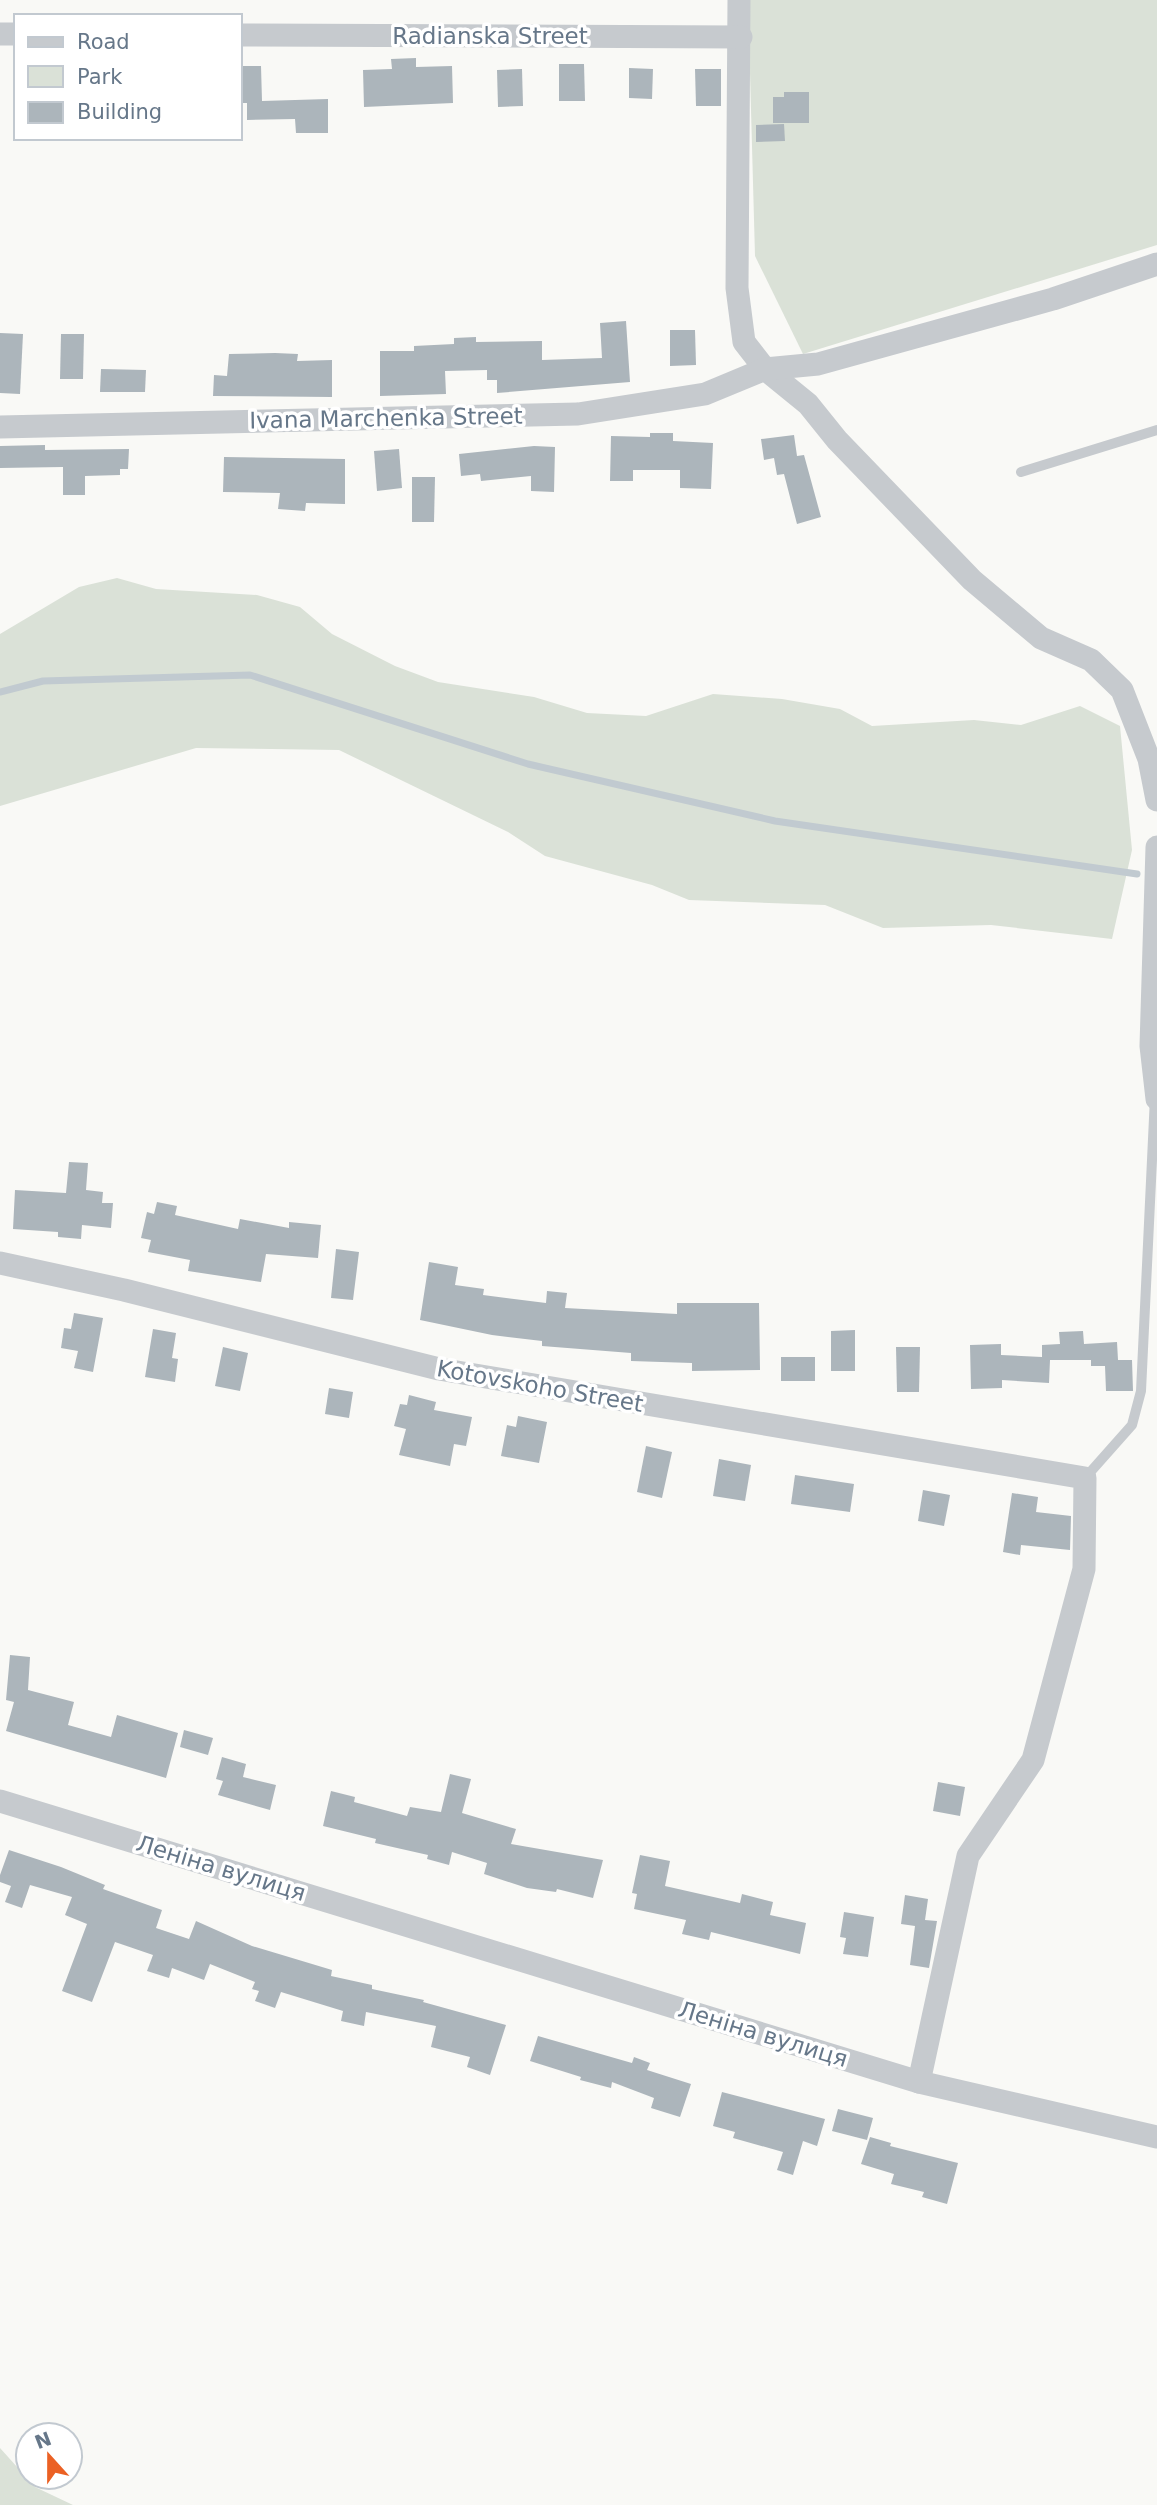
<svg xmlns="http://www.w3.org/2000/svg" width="1157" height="2505" font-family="'DejaVu Sans',sans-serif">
<rect width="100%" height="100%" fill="#f9f9f6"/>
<g fill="#dae1d7">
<polygon points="748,0 1157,0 1157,245 803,354 755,256"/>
<polygon points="117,578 156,589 257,595 300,607 332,634 395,666 438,682 534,697 587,713 646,716 713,694 782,699 840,709 872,726 974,720 1021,725 1080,706 1120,726 1132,850 1112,939 991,925 883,928 825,905 689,900 652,885 545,856 508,832 339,750 196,748 0,806 0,634 79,587"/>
<polygon points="0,2448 35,2487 73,2505 0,2505"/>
</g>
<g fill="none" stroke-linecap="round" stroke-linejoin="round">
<polyline stroke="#c1cad0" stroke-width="7" points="0,692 43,681 250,675 528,764 775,821 1137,874"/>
</g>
<g fill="#acb5bb">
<polygon points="416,58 416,67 452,66 453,103 364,107 363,70 392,69 391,59"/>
<polygon points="559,64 584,64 585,101 559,101"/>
<polygon points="240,66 261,66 262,101 328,99 328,133 296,133 295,119 247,120 247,103 240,103"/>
<polygon points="629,68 653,69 652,99 629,98"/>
<polygon points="522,69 523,106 498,107 497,70"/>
<polygon points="695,69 721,69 721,106 696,106"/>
<polygon points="784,92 809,92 809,123 773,123 773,97 784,97"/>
<polygon points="784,124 785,141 756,142 756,125"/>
<polygon points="626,321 630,382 497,393 497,380 487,380 487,370 445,371 446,394 380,396 380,351 414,351 414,346 454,344 454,338 476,337 476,342 542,341 542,360 602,358 600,323"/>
<polygon points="670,330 695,330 696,365 670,366"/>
<polygon points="0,333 23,334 20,394 0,393"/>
<polygon points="61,334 84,334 83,379 60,379"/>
<polygon points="275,353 298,354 297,361 332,360 332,397 213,396 214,375 227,376 229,354"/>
<polygon points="101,369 146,370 145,392 100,392"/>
<polygon points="650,433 673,433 673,441 713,443 711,489 680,488 680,470 633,470 633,481 610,481 611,436 650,437"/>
<polygon points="794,435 797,456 804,455 821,517 797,524 784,474 777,475 774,458 764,460 761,439"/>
<polygon points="45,445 45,450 129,449 128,469 120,469 120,475 85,476 85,495 63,495 63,467 0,468 0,446"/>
<polygon points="534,446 555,447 554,492 531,491 531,476 481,481 480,474 461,476 459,454"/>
<polygon points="399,449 402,488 377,491 374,451"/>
<polygon points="224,457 345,459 345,504 306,503 305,511 278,509 280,493 223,492"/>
<polygon points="412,477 435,477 434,522 412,522"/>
<polygon points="69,1162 88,1163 86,1190 103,1192 102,1203 113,1203 111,1228 82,1225 81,1239 58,1237 58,1232 13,1229 15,1190 66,1193"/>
<polygon points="157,1202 177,1206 175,1215 238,1229 240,1219 289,1228 289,1222 321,1225 318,1258 266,1254 261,1282 188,1271 190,1260 148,1252 151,1240 141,1238 147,1212 154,1214"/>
<polygon points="336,1249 359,1252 353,1300 331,1298"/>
<polygon points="429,1262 458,1267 455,1285 484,1289 483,1295 546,1303 547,1291 567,1293 565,1308 677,1314 677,1303 759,1303 760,1370 692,1371 692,1363 631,1361 631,1353 542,1346 542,1341 492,1335 420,1320"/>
<polygon points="74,1313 103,1318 93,1372 74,1368 78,1351 61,1348 64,1328 71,1329"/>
<polygon points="153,1329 176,1333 172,1358 178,1359 175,1382 145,1377"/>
<polygon points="855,1330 855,1371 831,1371 831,1331"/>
<polygon points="1083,1331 1084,1344 1117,1342 1118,1360 1132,1360 1133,1391 1106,1391 1105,1366 1091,1366 1091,1360 1050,1360 1049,1383 1002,1380 1002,1388 971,1389 970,1345 1001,1344 1001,1355 1042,1357 1042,1345 1060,1344 1059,1332"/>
<polygon points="223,1347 248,1353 240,1391 215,1386"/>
<polygon points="896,1347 920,1347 919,1392 897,1392"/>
<rect x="781" y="1357" width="34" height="24"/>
<polygon points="329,1388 353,1392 349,1418 325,1414"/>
<polygon points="409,1395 436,1402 434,1410 472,1417 466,1446 454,1444 450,1466 399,1455 406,1429 394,1426 400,1404 407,1405"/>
<polygon points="518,1416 547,1422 539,1463 501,1456 507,1425 516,1427"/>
<polygon points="646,1446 672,1452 662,1498 637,1492"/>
<polygon points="719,1459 751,1465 745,1501 713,1496"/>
<polygon points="795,1475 854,1484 850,1512 791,1504"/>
<polygon points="923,1490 950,1495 944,1526 918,1521"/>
<polygon points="1012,1493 1038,1497 1036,1512 1071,1516 1070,1550 1021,1545 1020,1555 1003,1552"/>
<polygon points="10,1655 30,1657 28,1690 74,1702 68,1725 111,1737 117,1715 178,1733 166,1778 6,1731 14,1702 6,1700"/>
<polygon points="184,1730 213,1738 208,1755 180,1747"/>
<polygon points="222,1757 246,1764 243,1777 276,1785 270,1810 218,1795 223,1781 216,1779"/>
<polygon points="450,1774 471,1779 462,1813 516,1829 511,1844 603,1860 593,1898 557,1889 556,1892 527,1888 484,1874 487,1863 452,1852 449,1865 427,1859 428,1855 375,1843 376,1839 323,1826 331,1791 355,1797 354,1802 407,1816 410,1807 441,1812"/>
<polygon points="938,1782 965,1787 960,1816 933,1811"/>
<polygon points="9,1850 61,1867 105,1885 103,1889 162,1910 156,1928 189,1939 196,1921 252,1946 332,1970 331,1976 372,1985 372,1989 424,2000 423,2002 506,2025 490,2075 467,2067 470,2057 431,2047 436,2026 366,2012 364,2026 341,2021 343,2011 281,1992 275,2008 255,2001 259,1991 252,1989 255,1982 210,1964 204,1980 172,1968 169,1978 147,1971 153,1955 115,1942 92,2002 62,1991 87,1924 65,1915 72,1897 30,1885 22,1908 5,1902 11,1886 0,1882 0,1875"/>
<polygon points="640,1855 670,1861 665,1886 740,1903 742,1894 773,1902 770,1915 806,1923 800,1954 711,1932 709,1940 682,1934 686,1920 634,1909 637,1894 632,1893"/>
<polygon points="905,1895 928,1899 925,1920 937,1921 929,1968 910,1965 915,1926 901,1924"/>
<polygon points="844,1912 874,1917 868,1957 843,1954 846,1938 840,1937"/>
<polygon points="538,2036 632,2063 634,2057 650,2063 647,2070 691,2084 680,2117 651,2108 654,2098 612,2082 611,2088 580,2080 581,2077 530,2061"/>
<polygon points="722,2092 825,2119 817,2146 803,2141 793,2175 777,2170 783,2152 733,2138 735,2132 713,2126"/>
<polygon points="838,2109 873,2118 867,2140 832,2131"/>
<polygon points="870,2137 891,2143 890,2146 958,2163 947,2204 922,2197 924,2192 891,2184 894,2174 861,2164"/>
</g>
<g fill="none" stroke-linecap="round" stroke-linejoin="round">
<g stroke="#c6cace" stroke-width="10">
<polyline points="1021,472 1157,430"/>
<polyline points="1085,1478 1132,1425 1141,1391 1155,1097"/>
</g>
<g stroke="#c6cace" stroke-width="23">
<polyline points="739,0 737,288 744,342 765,369 808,404 837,440 972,580 1041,638 1091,660 1122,690 1149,759 1157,800"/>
<polyline points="0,34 16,34"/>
<polyline points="240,35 741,37"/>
<polyline points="0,427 578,414 705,394 765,369 818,364 1053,299 1157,264"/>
<polyline points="1157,847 1151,1046 1157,1099"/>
<polyline points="0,1263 124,1290 439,1369 1085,1478 1084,1569 1033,1760 968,1856 919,2082"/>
<polyline points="0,1801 919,2082 1157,2137"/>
</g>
</g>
<g text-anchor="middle" stroke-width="7" stroke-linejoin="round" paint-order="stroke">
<g font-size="23" fill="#667789" stroke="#fff">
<text x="490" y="44">Radianska Street</text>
<text transform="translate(386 418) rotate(-1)" y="8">Ivana Marchenka Street</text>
<text transform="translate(540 1386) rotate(10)" y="8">Kotovskoho Street</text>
<text transform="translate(221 1868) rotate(17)" y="8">Леніна вулиця</text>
<text transform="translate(763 2034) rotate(17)" y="8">Леніна вулиця</text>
</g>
</g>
<rect x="14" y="14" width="228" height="126" fill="#ffffff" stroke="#c2c9d0" stroke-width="2"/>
<rect x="28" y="37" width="35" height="10" fill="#c6cace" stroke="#c2c9d0" stroke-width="2"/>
<text x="77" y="49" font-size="21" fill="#667789">Road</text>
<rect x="28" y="66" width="35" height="21" fill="#dae1d7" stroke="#c2c9d0" stroke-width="2"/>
<text x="77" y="84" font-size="21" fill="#667789">Park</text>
<rect x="28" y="102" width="35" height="21" fill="#acb5bb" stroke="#c2c9d0" stroke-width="2"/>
<text x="77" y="119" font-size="21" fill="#667789">Building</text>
<g transform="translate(49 2456) rotate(339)"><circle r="33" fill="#ffffff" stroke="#c2c9d0" stroke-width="2"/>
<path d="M0-5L12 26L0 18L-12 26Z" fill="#eb6124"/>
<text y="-10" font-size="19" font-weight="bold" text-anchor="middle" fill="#667789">N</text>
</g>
</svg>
